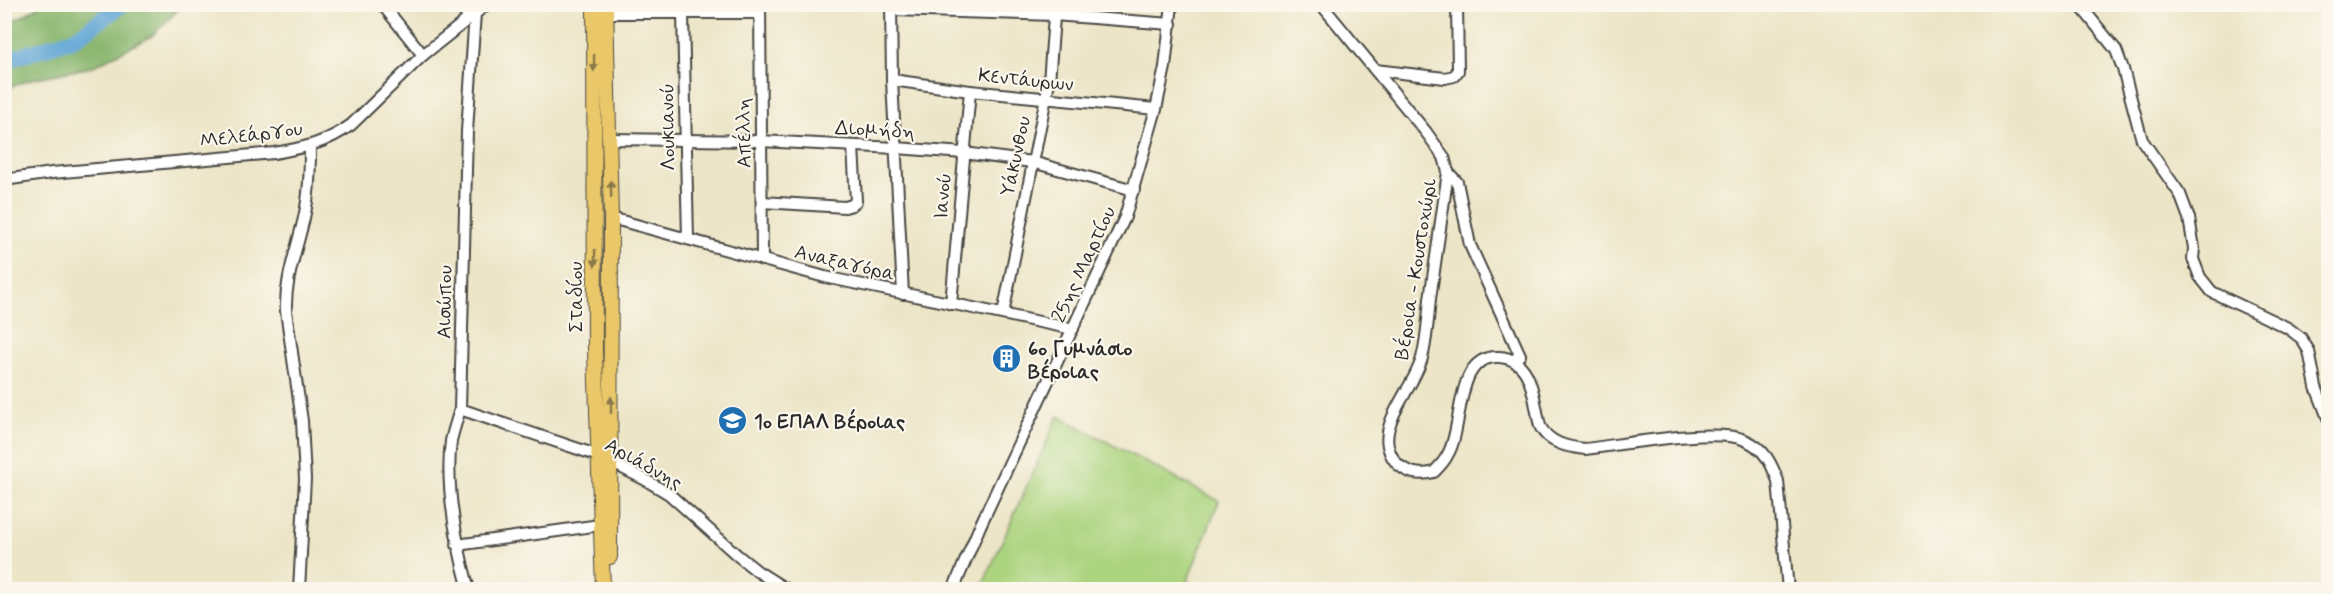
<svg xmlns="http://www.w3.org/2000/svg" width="2333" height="594" font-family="Mynerve,sans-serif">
<rect width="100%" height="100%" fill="#fbf7ec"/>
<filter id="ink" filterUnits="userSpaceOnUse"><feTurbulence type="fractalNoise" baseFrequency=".0167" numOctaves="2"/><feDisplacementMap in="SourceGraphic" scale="12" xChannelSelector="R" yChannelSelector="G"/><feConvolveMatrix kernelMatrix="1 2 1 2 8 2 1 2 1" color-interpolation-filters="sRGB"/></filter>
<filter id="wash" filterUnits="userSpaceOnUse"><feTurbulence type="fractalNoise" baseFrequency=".008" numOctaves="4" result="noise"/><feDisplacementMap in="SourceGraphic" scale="24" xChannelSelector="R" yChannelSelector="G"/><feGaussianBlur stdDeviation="1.35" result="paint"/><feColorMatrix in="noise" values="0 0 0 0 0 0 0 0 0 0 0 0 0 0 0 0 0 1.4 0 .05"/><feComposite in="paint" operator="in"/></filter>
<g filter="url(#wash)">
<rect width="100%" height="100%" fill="#ece5c7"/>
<polygon fill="#acd47f" stroke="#6c8055" stroke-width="1.5" points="1058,416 1219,501 1184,589 981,589"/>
<polygon fill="#89b66e" stroke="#5a704c" stroke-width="1.5" points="41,5 41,4 183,5 152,36 92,67 32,79 5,89 5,23 21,17"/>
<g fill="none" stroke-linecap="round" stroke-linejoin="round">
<polyline stroke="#61a6d6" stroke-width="16" points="4,61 74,39 123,4"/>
</g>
</g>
<g filter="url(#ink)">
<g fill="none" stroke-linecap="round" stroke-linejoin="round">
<defs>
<g id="minor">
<polyline points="382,4 423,55"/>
<polyline points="458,4 469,18"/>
<polyline points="760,4 762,260"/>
<polyline points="891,4 892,80 903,294"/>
<path d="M1321,4L1426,132L1444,157L1448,172C1442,214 1436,256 1430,299C1428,318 1427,339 1422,358C1415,385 1382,419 1388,446C1393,468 1413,478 1434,472C1439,467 1445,461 1448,454C1464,427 1454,354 1499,357C1534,359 1533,399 1540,426C1548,443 1567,447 1585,449C1619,445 1716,427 1745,440C1764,448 1771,462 1778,481L1788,590"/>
<polyline points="2079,4 2116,50 2123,69 2142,140 2180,194 2189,218 2194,248 2193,259 2200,277 2212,292 2288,328 2301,338 2309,351 2316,387 2328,418"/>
<polyline points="892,10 1054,15 1171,24"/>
<polyline points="606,13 760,13"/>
<polyline points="683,14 688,239"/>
<polyline points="1375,70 1445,78 1454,76 1458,71 1457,4"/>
<polyline points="892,80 970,91 1156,109"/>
<polyline points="609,139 760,141 896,148 964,153 1032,162 1134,190"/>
<polyline points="1448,172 1457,182 1470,245 1520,355 1514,360"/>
<path d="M4,180L52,173L274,153C304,148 326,143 351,125L423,55L487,4"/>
<polyline points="762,202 845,207 852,205 856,201 853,146"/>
<polyline points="611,218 825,277 1073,329"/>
<polyline points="951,304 970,91"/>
<polyline points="1003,314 1049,82 1055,4"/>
<polyline points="460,409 599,456 644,479 669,494 737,555 757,571 787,590"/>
<polyline points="457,545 600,525"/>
<path d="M299,590L305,479L302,421L286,311C285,282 294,258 301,230C309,202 310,175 310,147"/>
<path d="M469,590C457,546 445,487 451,441C453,431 457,420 460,409L467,131L475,13"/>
<polyline points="953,590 980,526 1125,217 1156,109 1165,67 1172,4"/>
</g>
<g id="major">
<polyline points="594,4 595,351 603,590"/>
<polyline points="606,4 611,218 610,557"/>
</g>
</defs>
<use href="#minor" stroke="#484742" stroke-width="14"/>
<use href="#major" stroke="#484742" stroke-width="16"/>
<use href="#minor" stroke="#fff" stroke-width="10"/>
<use href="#major" stroke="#eac769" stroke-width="14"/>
</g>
<defs><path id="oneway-solid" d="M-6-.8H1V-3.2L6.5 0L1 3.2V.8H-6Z" transform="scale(1.5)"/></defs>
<g fill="#8a794a">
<use href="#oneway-solid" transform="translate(594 63) rotate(91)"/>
<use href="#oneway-solid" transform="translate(611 189) rotate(-92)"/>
<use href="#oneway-solid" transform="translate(595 258) rotate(90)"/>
<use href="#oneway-solid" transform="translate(611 405) rotate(-90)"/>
</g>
</g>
<defs>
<symbol id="building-disc" viewBox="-11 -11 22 22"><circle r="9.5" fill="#1f6fb2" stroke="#fbf7ec"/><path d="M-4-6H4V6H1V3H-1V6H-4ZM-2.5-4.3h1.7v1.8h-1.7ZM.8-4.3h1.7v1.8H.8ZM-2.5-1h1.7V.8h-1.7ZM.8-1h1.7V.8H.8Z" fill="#fff"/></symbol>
<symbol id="school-disc" viewBox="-11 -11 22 22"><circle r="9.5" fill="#1f6fb2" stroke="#fbf7ec"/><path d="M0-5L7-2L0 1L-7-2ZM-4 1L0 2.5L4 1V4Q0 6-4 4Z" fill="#fff"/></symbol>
</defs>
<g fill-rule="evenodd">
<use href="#building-disc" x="990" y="342" width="33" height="33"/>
<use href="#school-disc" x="716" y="404" width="33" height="33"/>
</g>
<g text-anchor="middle" stroke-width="4.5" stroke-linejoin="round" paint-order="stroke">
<g font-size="20" fill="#2b2b2b" stroke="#fbf7ec">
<text transform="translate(1026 79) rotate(6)" y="7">Κεντάυρων</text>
<text transform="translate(667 127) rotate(-91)" y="7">Λουκιανού</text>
<text transform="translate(875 129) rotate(3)" y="7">Διομήδη</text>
<text transform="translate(743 133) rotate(-91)" y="7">Απέλλη</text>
<text transform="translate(251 134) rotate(-7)" y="7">Μελεάργου</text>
<text transform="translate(1015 156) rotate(-78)" y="7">Υάκυνθου</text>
<text transform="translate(942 196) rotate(-85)" y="7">Ιανού</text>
<text transform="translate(845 262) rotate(13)" y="7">Αναξαγόρα</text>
<text transform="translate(1083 264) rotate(-65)" y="7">25ης Μαρτίου</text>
<text transform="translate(1415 269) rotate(-81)" y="7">Βέροια - Κουστοχώρι</text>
<text transform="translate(575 297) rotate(-90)" y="7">Σταδίου</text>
<text transform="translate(444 302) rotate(-89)" y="7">Αισώπου</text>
<text transform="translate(644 463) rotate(29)" y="7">Αριάδνης</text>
</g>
<g font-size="20" font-weight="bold" fill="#2b2b2b" stroke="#fbf7ec" text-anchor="start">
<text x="1028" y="355">6ο Γυμνάσιο<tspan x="1028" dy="23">Βέροιας</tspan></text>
<text x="754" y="428">1ο ΕΠΑΛ Βέροιας</text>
</g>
</g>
<rect width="2333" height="594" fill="none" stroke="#fbf7ec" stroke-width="24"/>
</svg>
